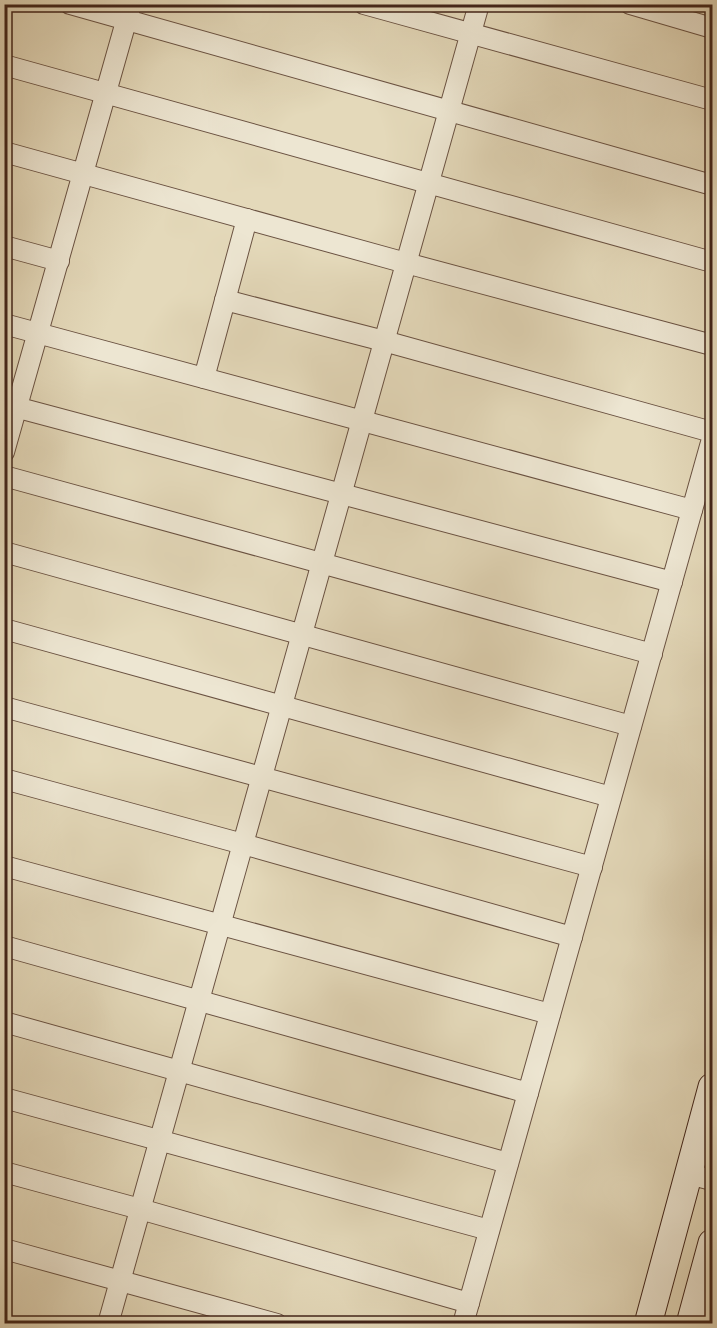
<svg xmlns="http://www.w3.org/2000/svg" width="717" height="1328" font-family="Cardo,serif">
<rect width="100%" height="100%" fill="#e4d9ba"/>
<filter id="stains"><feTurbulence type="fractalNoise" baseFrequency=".00333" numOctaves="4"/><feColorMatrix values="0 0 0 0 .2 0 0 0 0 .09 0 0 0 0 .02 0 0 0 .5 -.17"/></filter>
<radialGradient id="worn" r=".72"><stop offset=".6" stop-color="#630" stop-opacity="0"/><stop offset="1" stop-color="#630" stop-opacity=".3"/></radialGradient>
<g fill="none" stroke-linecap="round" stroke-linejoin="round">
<defs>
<g id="street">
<polyline points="70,4 712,185"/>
<polyline points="364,4 712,100"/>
<polyline points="630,4 712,28"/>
<polyline points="4,65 712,262"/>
<polyline points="4,152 406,263 712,345"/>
<polyline points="4,246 59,261"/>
<polyline points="225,300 384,341 712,432"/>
<polyline points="4,324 692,510"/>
<polyline points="204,378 247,219"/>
<polyline points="4,404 672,582"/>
<polyline points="4,452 131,4"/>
<polyline points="4,476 652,654"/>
<polyline points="4,552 631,726"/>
<polyline points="4,629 611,797"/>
<polyline points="4,707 592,867"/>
<polyline points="4,779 243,844 572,937"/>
<polyline points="4,866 550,1014"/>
<polyline points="4,946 528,1093"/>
<polyline points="4,1022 508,1163"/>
<polyline points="4,1098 489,1230"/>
<polyline points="4,1172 140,1209 469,1303"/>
<polyline points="689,1174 712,1180"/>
<polyline points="4,1249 277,1324"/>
<polyline points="108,1324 479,4"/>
<polyline points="463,1324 712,439"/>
</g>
<g id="secondary">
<polyline points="648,1324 712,1087"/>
<polyline points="690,1324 712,1243"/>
</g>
</defs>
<use href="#street" stroke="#6a5242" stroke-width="22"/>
<use href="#secondary" stroke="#42251a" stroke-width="29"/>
<use href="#street" stroke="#ede6d2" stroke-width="20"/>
<use href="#secondary" stroke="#ede6d2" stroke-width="27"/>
</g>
<rect width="717" height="1328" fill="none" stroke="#e4d9ba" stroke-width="24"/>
<rect x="6" y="6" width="705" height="1316" fill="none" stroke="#42251a" stroke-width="3"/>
<rect x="12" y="12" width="693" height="1304" fill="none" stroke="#42251a" stroke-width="1.5"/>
<rect width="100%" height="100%" filter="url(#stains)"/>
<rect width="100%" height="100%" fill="url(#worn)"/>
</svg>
